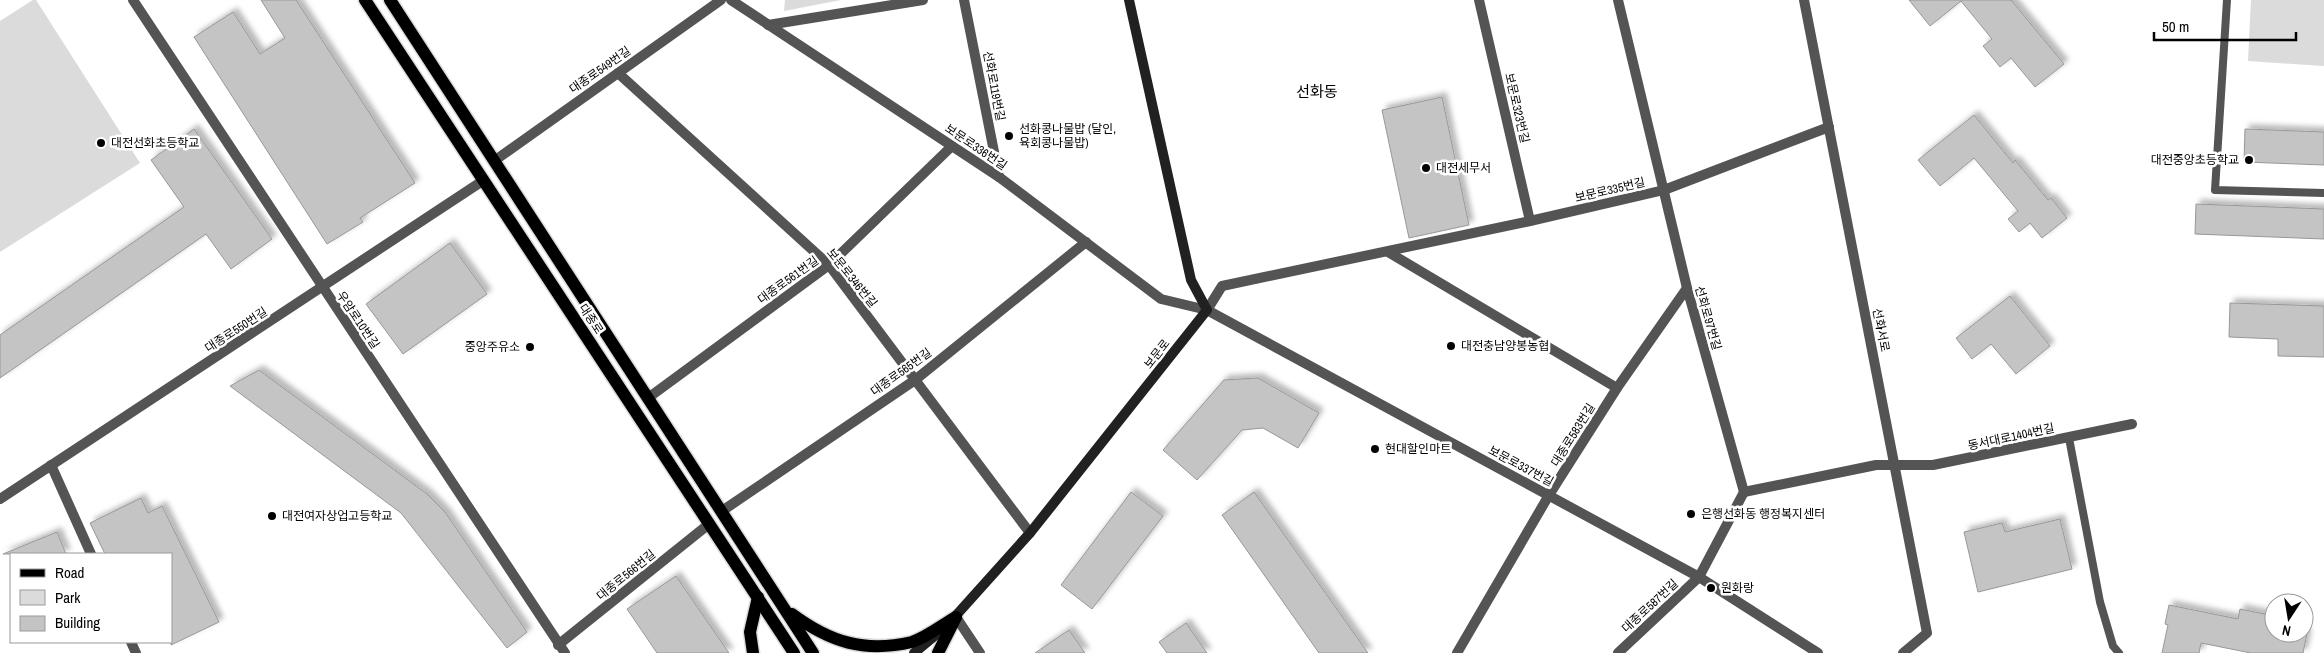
<svg xmlns="http://www.w3.org/2000/svg" width="2324" height="653" font-family="'Archivo Narrow','Noto Sans KR',sans-serif">
<defs>
<filter id="shadow"><feDropShadow dx="4.5" dy="-4.5" stdDeviation="2.5" flood-color="#0004"/></filter>
</defs>
<rect width="100%" height="100%" fill="#fff"/>
<g fill="#dbdbdb">
<polygon points="33,0 36,0 140,163 0,252 0,21"/>
<polygon points="785,0 841,0 784,11"/>
<polygon points="2251,0 2324,0 2324,66 2248,61"/>
</g>
<g fill="#c4c4c4" stroke="#989898" filter="url(#shadow)">
<polygon points="261,0 296,0 415,183 360,218 363,222 327,244 194,37 233,12 260,54 285,38"/>
<polygon points="1909,0 2011,0 2064,64 2035,87 2011,58 2000,67 1983,46 1992,39 1961,1 1930,26"/>
<polygon points="1442,97 1469,225 1409,238 1382,110"/>
<polygon points="1974,115 2013,163 2015,160 2048,200 2051,198 2067,218 2042,238 2030,223 2019,232 2008,219 2018,211 1974,158 1940,186 1918,160"/>
<polygon points="194,129 272,239 231,269 206,234 0,378 0,335 184,207 151,160"/>
<polygon points="2245,129 2324,132 2324,165 2244,162"/>
<polygon points="2196,204 2324,209 2324,239 2195,234"/>
<polygon points="450,243 487,294 403,354 366,304"/>
<polygon points="2010,296 2050,346 2016,374 1991,344 1972,359 1956,338"/>
<polygon points="2230,303 2324,306 2324,357 2278,356 2278,339 2229,337"/>
<polygon points="259,370 427,494 445,512 527,632 507,648 401,513 230,386"/>
<polygon points="1258,378 1319,413 1298,448 1263,428 1242,430 1197,480 1163,450 1224,380"/>
<polygon points="1131,492 1163,516 1092,609 1061,585"/>
<polygon points="1254,492 1368,653 1319,653 1222,515"/>
<polygon points="141,498 148,513 162,506 219,622 171,645 171,554 105,554 90,523"/>
<polygon points="2060,519 2072,569 1978,592 1964,532 2002,523 2005,532"/>
<polygon points="57,532 66,554 3,554"/>
<polygon points="676,576 729,653 657,653 627,609"/>
<polygon points="2169,605 2238,619 2240,609 2274,616 2274,633 2307,633 2303,653 2251,653 2201,643 2199,653 2162,653 2168,625 2165,624"/>
<polygon points="1186,623 1207,653 1167,653 1159,642"/>
<polygon points="1069,630 1085,653 1035,653"/>
</g>
<g fill="none" stroke-linecap="round" stroke-linejoin="round">
<defs>
<g id="primary">
<polyline points="365,0 794,653"/>
<polyline points="390,0 813,653"/>
<path d="M792,614C830,642 864,653 912,642C927,637 942,625 956,617"/>
<polyline points="753,653 750,632 758,597"/>
<polyline points="938,653 956,617"/>
</g>
</defs>
<use href="#primary" stroke="#dbdbdb" stroke-width="15"/>
<g stroke="#545454" stroke-width="8">
<polyline points="2227,0 2215,190 2324,193"/>
<polyline points="2069,438 2100,602 2113,646 2119,653"/>
</g>
<g stroke="#545454" stroke-width="10">
<polyline points="133,0 565,653"/>
<polyline points="731,0 999,177 1161,299 1207,310 1222,286 1530,221 1664,190 1829,127"/>
<polyline points="964,0 999,177"/>
<polyline points="1479,0 1530,221"/>
<polyline points="1618,0 1687,288 1744,492"/>
<polyline points="1804,0 1927,633 1903,653"/>
<polyline points="768,25 923,0"/>
<polyline points="618,73 829,265 1030,533"/>
<polyline points="494,161 721,0"/>
<polyline points="1388,252 1617,388"/>
<polyline points="648,398 829,265 952,146"/>
<polyline points="51,465 91,554"/>
<polyline points="1744,492 1876,465 1933,465 2132,424"/>
<polyline points="722,511 915,380 1086,242"/>
<polyline points="956,617 980,653"/>
<polyline points="131,642 136,653"/>
<polyline points="558,645 709,524"/>
<polyline points="1457,653 1549,495 1617,388 1687,288"/>
<polyline points="1618,653 1699,577 1744,492"/>
</g>
<g stroke="#545454" stroke-width="10">
<polyline points="1207,310 1699,577 1818,653"/>
<polyline points="0,499 484,180"/>
</g>
<g stroke="#212121" stroke-width="10">
<polyline points="951,621 1030,533 1207,310 1191,280 1129,0"/>
<polyline points="914,653 937,634"/>
</g>
<use href="#primary" stroke="#000" stroke-width="12"/>
</g>
<g fill="#000" stroke="#fff" stroke-width="2">
<circle cx="1009" cy="136" r="5"/>
<circle cx="101" cy="143" r="5"/>
<circle cx="2249" cy="160" r="5"/>
<circle cx="1426" cy="168" r="5"/>
<circle cx="1451" cy="346" r="5"/>
<circle cx="530" cy="347" r="5"/>
<circle cx="1375" cy="449" r="5"/>
<circle cx="1691" cy="514" r="5"/>
<circle cx="272" cy="516" r="5"/>
<circle cx="1711" cy="588" r="5"/>
</g>
<g text-anchor="middle" stroke-width="5" stroke-linejoin="round" paint-order="stroke">
<g font-size="12" fill="#000" stroke="#fff">
<text transform="translate(600 70) rotate(-35)" y="4">대종로549번길</text>
<text transform="translate(994 86) rotate(79)" y="4">선화로119번길</text>
<text transform="translate(1517 108) rotate(77)" y="4">보문로323번길</text>
<text transform="translate(976 147) rotate(34)" y="4">보문로336번길</text>
<text transform="translate(1610 190) rotate(-13)" y="4">보문로335번길</text>
<text transform="translate(852 278) rotate(51)" y="4">보문로346번길</text>
<text transform="translate(788 280) rotate(-36)" y="4">대종로561번길</text>
<text transform="translate(1708 318) rotate(74)" y="4">선화로97번길</text>
<text transform="translate(591 319) rotate(57)" y="4">대종로</text>
<text transform="translate(358 320) rotate(56)" y="4">우암로10번길</text>
<text transform="translate(236 330) rotate(-33)" y="4">대종로550번길</text>
<text transform="translate(1881 330) rotate(79)" y="4">선화서로</text>
<text transform="translate(1157 354) rotate(-52)" y="4">보문로</text>
<text transform="translate(901 372) rotate(-36)" y="4">대종로565번길</text>
<text transform="translate(1573 435) rotate(-58)" y="4">대종로583번길</text>
<text transform="translate(2011 437) rotate(-12)" y="4">동서대로1404번길</text>
<text transform="translate(1521 466) rotate(28)" y="4">보문로337번길</text>
<text transform="translate(626 575) rotate(-39)" y="4">대종로566번길</text>
<text transform="translate(1650 606) rotate(-43)" y="4">대종로587번길</text>
</g>
<g font-size="12" fill="#000" stroke="#fff" text-anchor="start">
<text x="1019" y="133">선화콩나물밥 (달인,<tspan x="1019" dy="14">육회콩나물밥)</tspan></text>
<text x="111" y="147">대전선화초등학교</text>
<text x="2239" y="164" text-anchor="end">대전중앙초등학교</text>
<text x="1436" y="172">대전세무서</text>
<text x="1461" y="350">대전충남양봉농협</text>
<text x="520" y="351" text-anchor="end">중앙주유소</text>
<text x="1385" y="453">현대할인마트</text>
<text x="1701" y="518">은행선화동 행정복지센터</text>
<text x="282" y="520">대전여자상업고등학교</text>
<text x="1721" y="592">원화랑</text>
</g>
<g font-size="15" fill="#000" stroke="#fff">
<text x="1317" y="97">선화동</text>
</g>
</g>
<rect x="10" y="553" width="162" height="90" fill="#ffffff" stroke="#999999"/>
<rect x="20" y="569" width="25" height="8" fill="#000000" stroke="#999999"/>
<text x="55" y="578" font-size="15" fill="#000000">Road</text>
<rect x="20" y="590" width="25" height="15" fill="#dbdbdb" stroke="#999999"/>
<text x="55" y="603" font-size="15" fill="#000000">Park</text>
<rect x="20" y="616" width="25" height="15" fill="#c4c4c4" stroke="#999999"/>
<text x="55" y="628" font-size="15" fill="#000000">Building</text>
<g transform="translate(2289 618) rotate(192)"><circle r="24" fill="#ffffff" stroke="#999999"/>
<path d="M0-4L9 19L0 12L-9 19Z" fill="#000000"/>
<text y="-8" font-size="14" font-weight="bold" text-anchor="middle" fill="#000000">N</text>
</g>
<path d="M2154 32v8h142v-8" fill="none" stroke="#000000" stroke-width="2.5"/>
<text x="2162" y="32" font-size="15" fill="#000000" stroke="#ffffff" stroke-width="4" paint-order="stroke">50 m</text>
</svg>
